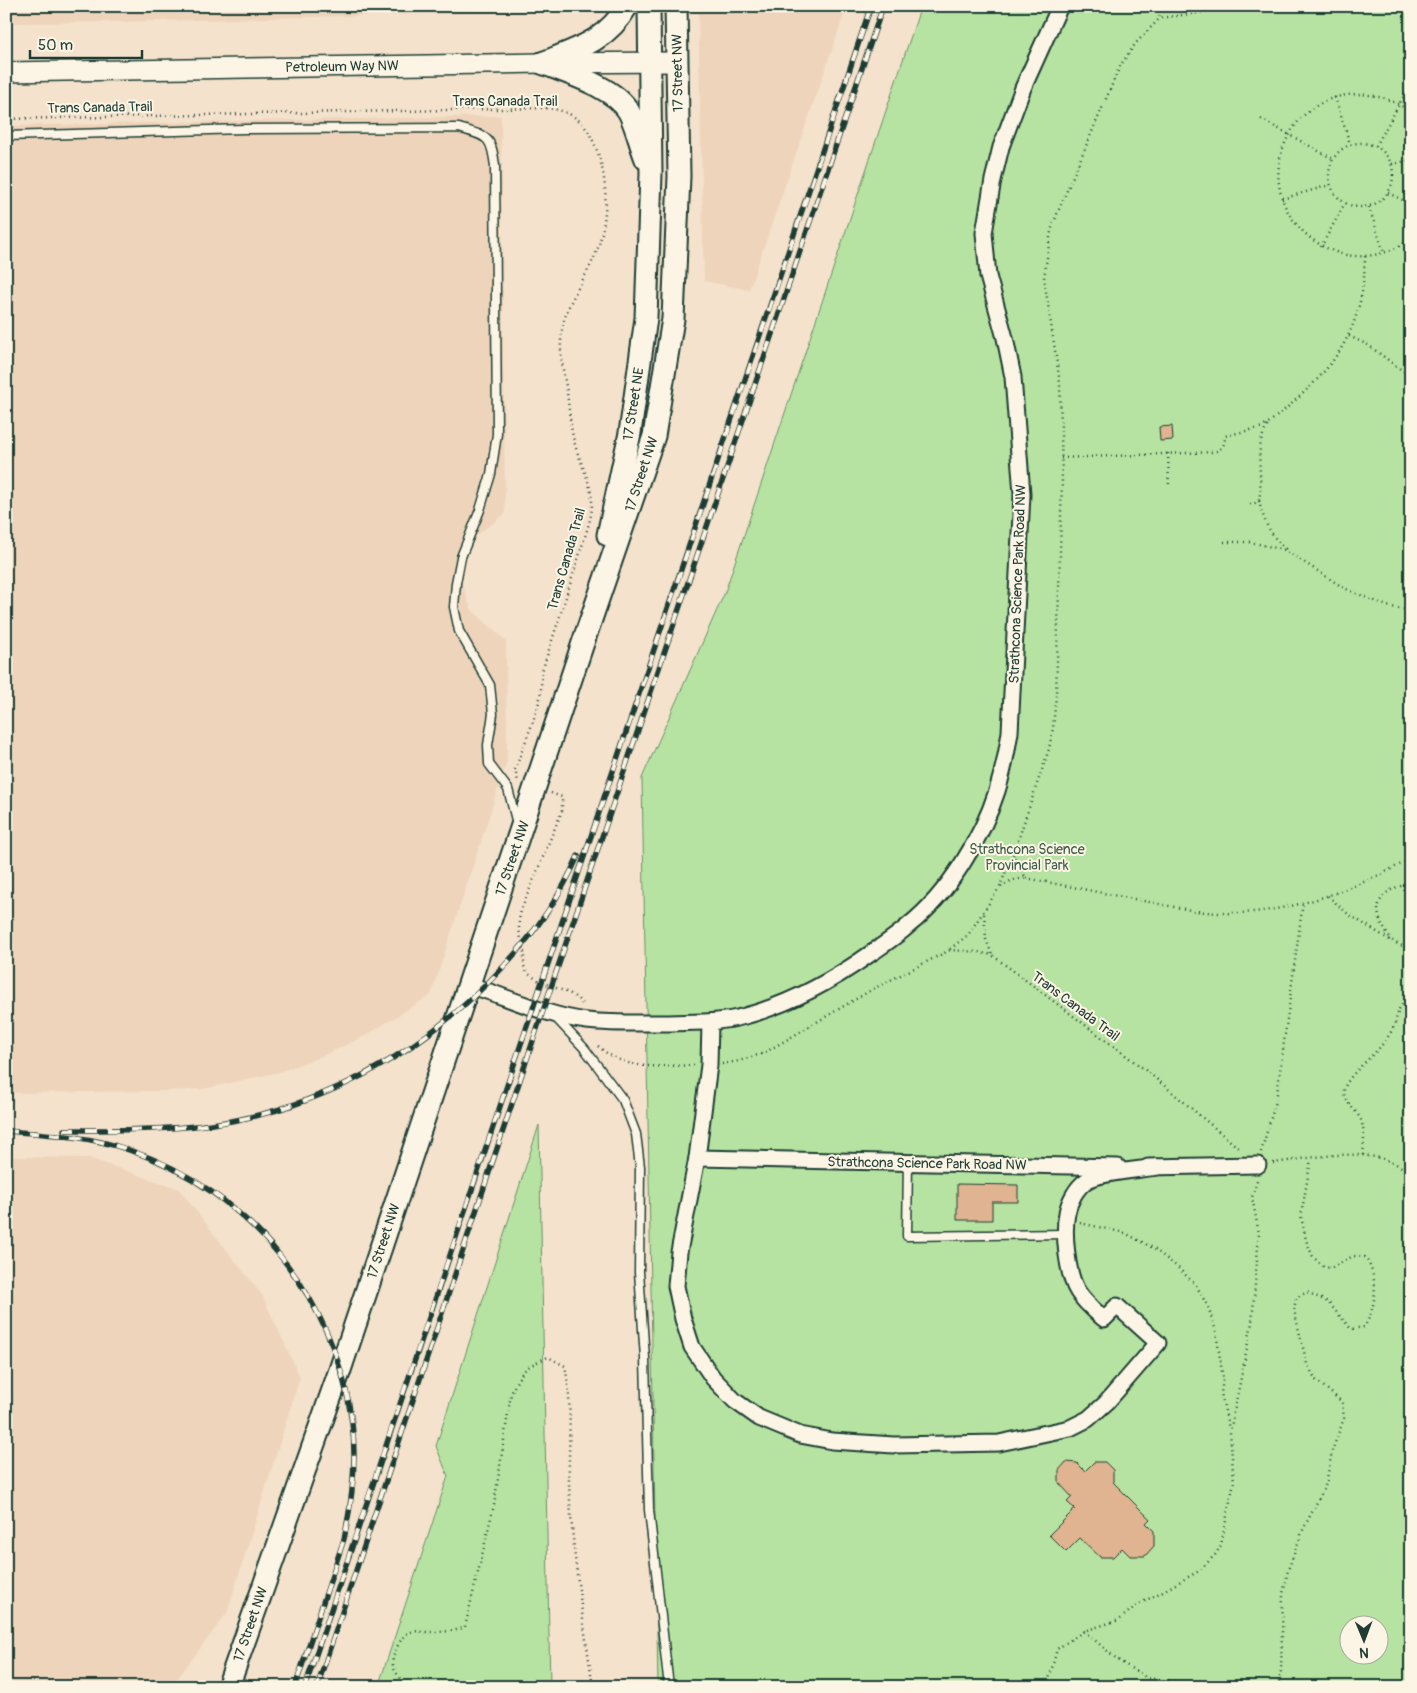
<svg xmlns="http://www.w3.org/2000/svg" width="1417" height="1693" font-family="Pangolin,sans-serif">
<rect width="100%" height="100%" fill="#f4e2cc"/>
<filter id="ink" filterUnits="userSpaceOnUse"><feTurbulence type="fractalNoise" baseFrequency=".02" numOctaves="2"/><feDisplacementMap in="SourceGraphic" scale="10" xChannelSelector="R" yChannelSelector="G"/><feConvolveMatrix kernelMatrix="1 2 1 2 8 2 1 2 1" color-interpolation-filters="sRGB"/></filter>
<g filter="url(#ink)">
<g fill="#eed4ba">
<polygon points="6,6 497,6 497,12 114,22 6,23"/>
<polygon points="698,6 847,6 749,290 704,281"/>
<polygon points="501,116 505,514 476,536 469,548 463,568 462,582 466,596 471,609 506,641 507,761 431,995 365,1036 320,1057 279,1072 203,1089 168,1091 6,1093 6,126"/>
<polygon points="6,1157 88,1158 179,1189 262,1295 300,1377 227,1613 171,1687 6,1687"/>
</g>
<g fill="#b6e3a1" stroke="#6a906a" fill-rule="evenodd">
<path d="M921,6H1411V1687H658L642,778L725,592ZM1350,1626H1380V1656H1350Z"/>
<polygon points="539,1125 550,1687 378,1687 448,1476 436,1446"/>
</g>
<g fill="#e0b490" stroke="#1f3d34">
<polygon points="1172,426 1173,440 1160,441 1159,427"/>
<polygon points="957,1184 1018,1185 1018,1202 992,1202 992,1220 957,1220"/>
<polygon points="1066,1462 1077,1463 1085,1471 1094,1462 1105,1462 1113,1470 1113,1482 1150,1519 1146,1523 1154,1531 1154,1546 1145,1556 1130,1556 1122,1548 1113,1557 1100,1557 1080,1538 1066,1552 1049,1535 1075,1509 1067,1502 1072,1497 1059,1483 1059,1470"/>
</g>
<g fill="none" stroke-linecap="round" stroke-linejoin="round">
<defs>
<g id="service">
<path d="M6,136L243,129L459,128C488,137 491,135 495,166L497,434L491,474L480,510L461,557L456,583L454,607L459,631L490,685L493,714L488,745L489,764L508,789L517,824"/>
<polyline points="556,1018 584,1048 623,1100 636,1134 640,1167 639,1272 645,1358 649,1510 669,1687"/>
<polyline points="908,1162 907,1236 1066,1234"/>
</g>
<g id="minor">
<path d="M469,985C508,997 546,1016 587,1021C615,1024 643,1023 670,1023C695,1022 721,1023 745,1016C790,1004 832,981 870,954C883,945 897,936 909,925C948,894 982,838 997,791C1003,772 1007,752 1010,732L1022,494L1013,377L1005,338L988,276L984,233L993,180L1001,147L1023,88L1060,6"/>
<path d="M710,1022L709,1065L697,1158L679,1252L676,1286L683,1319L692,1347L713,1378L735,1401L759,1418L800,1435L832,1441L894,1445L999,1443L1070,1428L1088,1419L1106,1403L1158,1343L1117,1306L1104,1319C1095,1311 1085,1303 1078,1292C1067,1275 1063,1233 1067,1213C1069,1202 1076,1188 1086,1181C1099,1172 1139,1170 1157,1167"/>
<polyline points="697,1158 1118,1167"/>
<polyline points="1148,1167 1258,1165"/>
</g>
<polyline id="tertiary" points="6,72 542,63 677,62"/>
<g id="secondary">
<path d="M542,63C567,73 615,87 629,112C636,126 640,144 646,159"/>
<path d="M542,63C577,49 607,41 627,6"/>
<polyline points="608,535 630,433 646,318 651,174 649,6"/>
<polyline points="228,1687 340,1370 587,631 654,436 673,319 679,176 676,6"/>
</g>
</defs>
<use href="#service" stroke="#1f3d34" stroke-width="11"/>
<use href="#minor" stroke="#1f3d34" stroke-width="19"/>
<use href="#tertiary" stroke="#1f3d34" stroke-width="22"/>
<use href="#secondary" stroke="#1f3d34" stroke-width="25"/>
<g stroke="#1f3d34" stroke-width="2.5" stroke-dasharray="1 4" stroke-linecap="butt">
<polyline points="1156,6 1160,18"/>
<polyline points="1335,97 1350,144"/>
<path d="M1411,112C1371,83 1314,89 1289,135C1263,182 1287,234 1336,252C1360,261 1391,255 1411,238"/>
<path d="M6,119L546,108C570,110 585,121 594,143C609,177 609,219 596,253C584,283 562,306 561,340C560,357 564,375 567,392C569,408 570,425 574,441C579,462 593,484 592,506C591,522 584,538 580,553C568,591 556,628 544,665C540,676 542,687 540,698C534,722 523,747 515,770L518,781"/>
<polyline points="1261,119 1333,159"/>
<circle cx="1361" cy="175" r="32"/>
<polyline points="1376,146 1411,83"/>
<polyline points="1392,164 1411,160"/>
<polyline points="1388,193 1411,204"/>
<polyline points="1282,199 1330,185"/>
<polyline points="1369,207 1384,253"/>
<polyline points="1321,247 1345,203"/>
<polyline points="1349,336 1368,345 1411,377"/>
<polyline points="1168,453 1169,488"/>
<path d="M1061,458L1213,452C1222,450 1225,445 1225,436L1263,427L1271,421C1330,373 1364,336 1365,256"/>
<path d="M1259,501C1263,520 1271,537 1286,549"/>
<path d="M1245,504H1254L1259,500C1264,475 1252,447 1269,424"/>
<polyline points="1224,542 1250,542 1285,550 1344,588 1387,606 1411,611"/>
<polyline points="551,793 562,797 562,811 521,910 519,920 519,930 524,952 524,966 527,973 541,982 569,993 577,998 583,1005"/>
<path d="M1026,878L1190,910C1252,920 1309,905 1366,881C1381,875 1395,866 1411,860"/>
<path d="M1411,884C1385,887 1369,903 1384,928C1386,932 1389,938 1393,941C1398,945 1405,947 1411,948"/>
<polyline points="1001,887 1012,880 1026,878 1013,855"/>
<polyline points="1328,896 1348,914 1390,940"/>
<polyline points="984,914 986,939 992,955"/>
<polyline points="950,949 968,935 999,888 1013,855 1049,749 1053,728 1056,696 1062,481 1060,383 1044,278 1051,231 1057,214 1120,66 1136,43 1160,18 1236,8 1289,6"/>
<path d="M598,1046C626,1072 659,1066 694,1065"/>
<polyline points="722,1064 739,1061 764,1053 873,989 950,950 978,952 992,955 1148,1072 1241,1150"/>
<polyline points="1261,1152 1276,1101 1303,902"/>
<path d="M1363,1155C1364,1143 1365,1132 1361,1120C1357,1110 1343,1102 1344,1090C1346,1077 1373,1056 1381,1046C1386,1040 1391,1033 1394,1026C1399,1012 1397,1005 1411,997"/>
<path d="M1273,1163C1314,1158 1379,1142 1411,1175"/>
<polyline points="1080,1223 1125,1233 1153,1248 1176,1266 1196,1285 1208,1307 1216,1331 1223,1379 1221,1393 1229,1429"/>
<polyline points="1084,1631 1118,1660 1147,1678 1211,1687"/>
<path d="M405,1687C395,1668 387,1668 398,1645C401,1640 403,1636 408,1633C414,1630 420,1632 427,1632C439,1632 454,1632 465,1627L494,1505L511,1394C521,1370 525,1367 548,1357L565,1366C573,1404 568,1444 569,1483C572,1552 583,1619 593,1687"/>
<polyline points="1047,1687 1057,1649 1084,1631 1119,1620 1136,1606 1199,1571 1216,1554 1221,1545 1234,1482 1230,1432 1252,1323 1259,1234 1252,1197 1258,1178"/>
<path d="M1278,1687L1281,1671L1283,1594L1288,1570L1302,1532L1326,1484L1332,1451L1344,1418L1342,1402L1316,1380L1307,1364L1294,1310L1296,1298L1307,1292L1328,1302L1351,1329L1364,1327C1377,1307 1379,1277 1365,1257L1353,1256L1331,1268L1324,1267L1313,1257L1306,1240L1301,1216L1311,1159"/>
</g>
<use href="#service" stroke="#fcf5e5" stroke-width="8"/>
<use href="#minor" stroke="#fcf5e5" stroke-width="15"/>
<use href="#tertiary" stroke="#fcf5e5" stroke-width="19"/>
<use href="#secondary" stroke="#fcf5e5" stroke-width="21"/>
<defs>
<g id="rail">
<path d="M64,1130C122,1130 180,1131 237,1120C281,1111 325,1095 365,1074C449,1030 540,945 578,856"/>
<path d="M6,1131C48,1134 90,1136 129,1150C248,1190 336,1298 352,1423C357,1461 352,1502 344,1539L295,1687"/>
<path d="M305,1687C492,1126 683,567 871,6"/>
<polyline points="317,1687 543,1011 883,6"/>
</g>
</defs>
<use href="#rail" stroke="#1f3d34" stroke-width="5.5"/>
<use href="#rail" stroke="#fcf5e5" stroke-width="4" stroke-dasharray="11" stroke-linecap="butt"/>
</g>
</g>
<g text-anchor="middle" stroke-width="4" stroke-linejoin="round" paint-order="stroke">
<g font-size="14" fill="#1f3d34" stroke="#fcf5e5">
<text transform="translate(342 66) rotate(-1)" y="5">Petroleum Way NW</text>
<text transform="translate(677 73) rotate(-91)" y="5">17 Street NW</text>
<text x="505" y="106">Trans Canada Trail</text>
<text transform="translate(100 107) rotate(-1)" y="5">Trans Canada Trail</text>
<text transform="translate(633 404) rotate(-81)" y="5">17 Street NE</text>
<text transform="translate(641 474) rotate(-72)" y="5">17 Street NW</text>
<text transform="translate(566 559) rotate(-74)" y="5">Trans Canada Trail</text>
<text transform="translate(1017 584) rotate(-88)" y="5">Strathcona Science Park Road NW</text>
<text transform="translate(512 858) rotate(-71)" y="5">17 Street NW</text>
<text transform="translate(1076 1006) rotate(37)" y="5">Trans Canada Trail</text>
<text transform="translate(927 1163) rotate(1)" y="5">Strathcona Science Park Road NW</text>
<text transform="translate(383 1241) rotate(-72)" y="5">17 Street NW</text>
<text transform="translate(250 1624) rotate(-71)" y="5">17 Street NW</text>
</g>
<g font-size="14" fill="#3d5e4a" stroke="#fcf5e5">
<text x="1027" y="854">Strathcona Science<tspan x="1027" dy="16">Provincial Park</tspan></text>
</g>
</g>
<rect width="1417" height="1693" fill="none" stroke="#fcf5e5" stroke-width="25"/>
<rect x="12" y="12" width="1392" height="1668" fill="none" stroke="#1f3d34" stroke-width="2" filter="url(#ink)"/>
<g transform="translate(1364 1640) rotate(179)"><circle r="24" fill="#fcf5e5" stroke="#a4ab9e"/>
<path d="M0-4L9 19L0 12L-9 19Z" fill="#1f3d34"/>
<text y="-8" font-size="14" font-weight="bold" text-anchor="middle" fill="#1f3d34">N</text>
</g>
<path d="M30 50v8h112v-8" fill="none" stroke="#1f3d34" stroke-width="2.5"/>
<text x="38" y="50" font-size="15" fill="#1f3d34" stroke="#fcf5e5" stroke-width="4" paint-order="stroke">50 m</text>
</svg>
